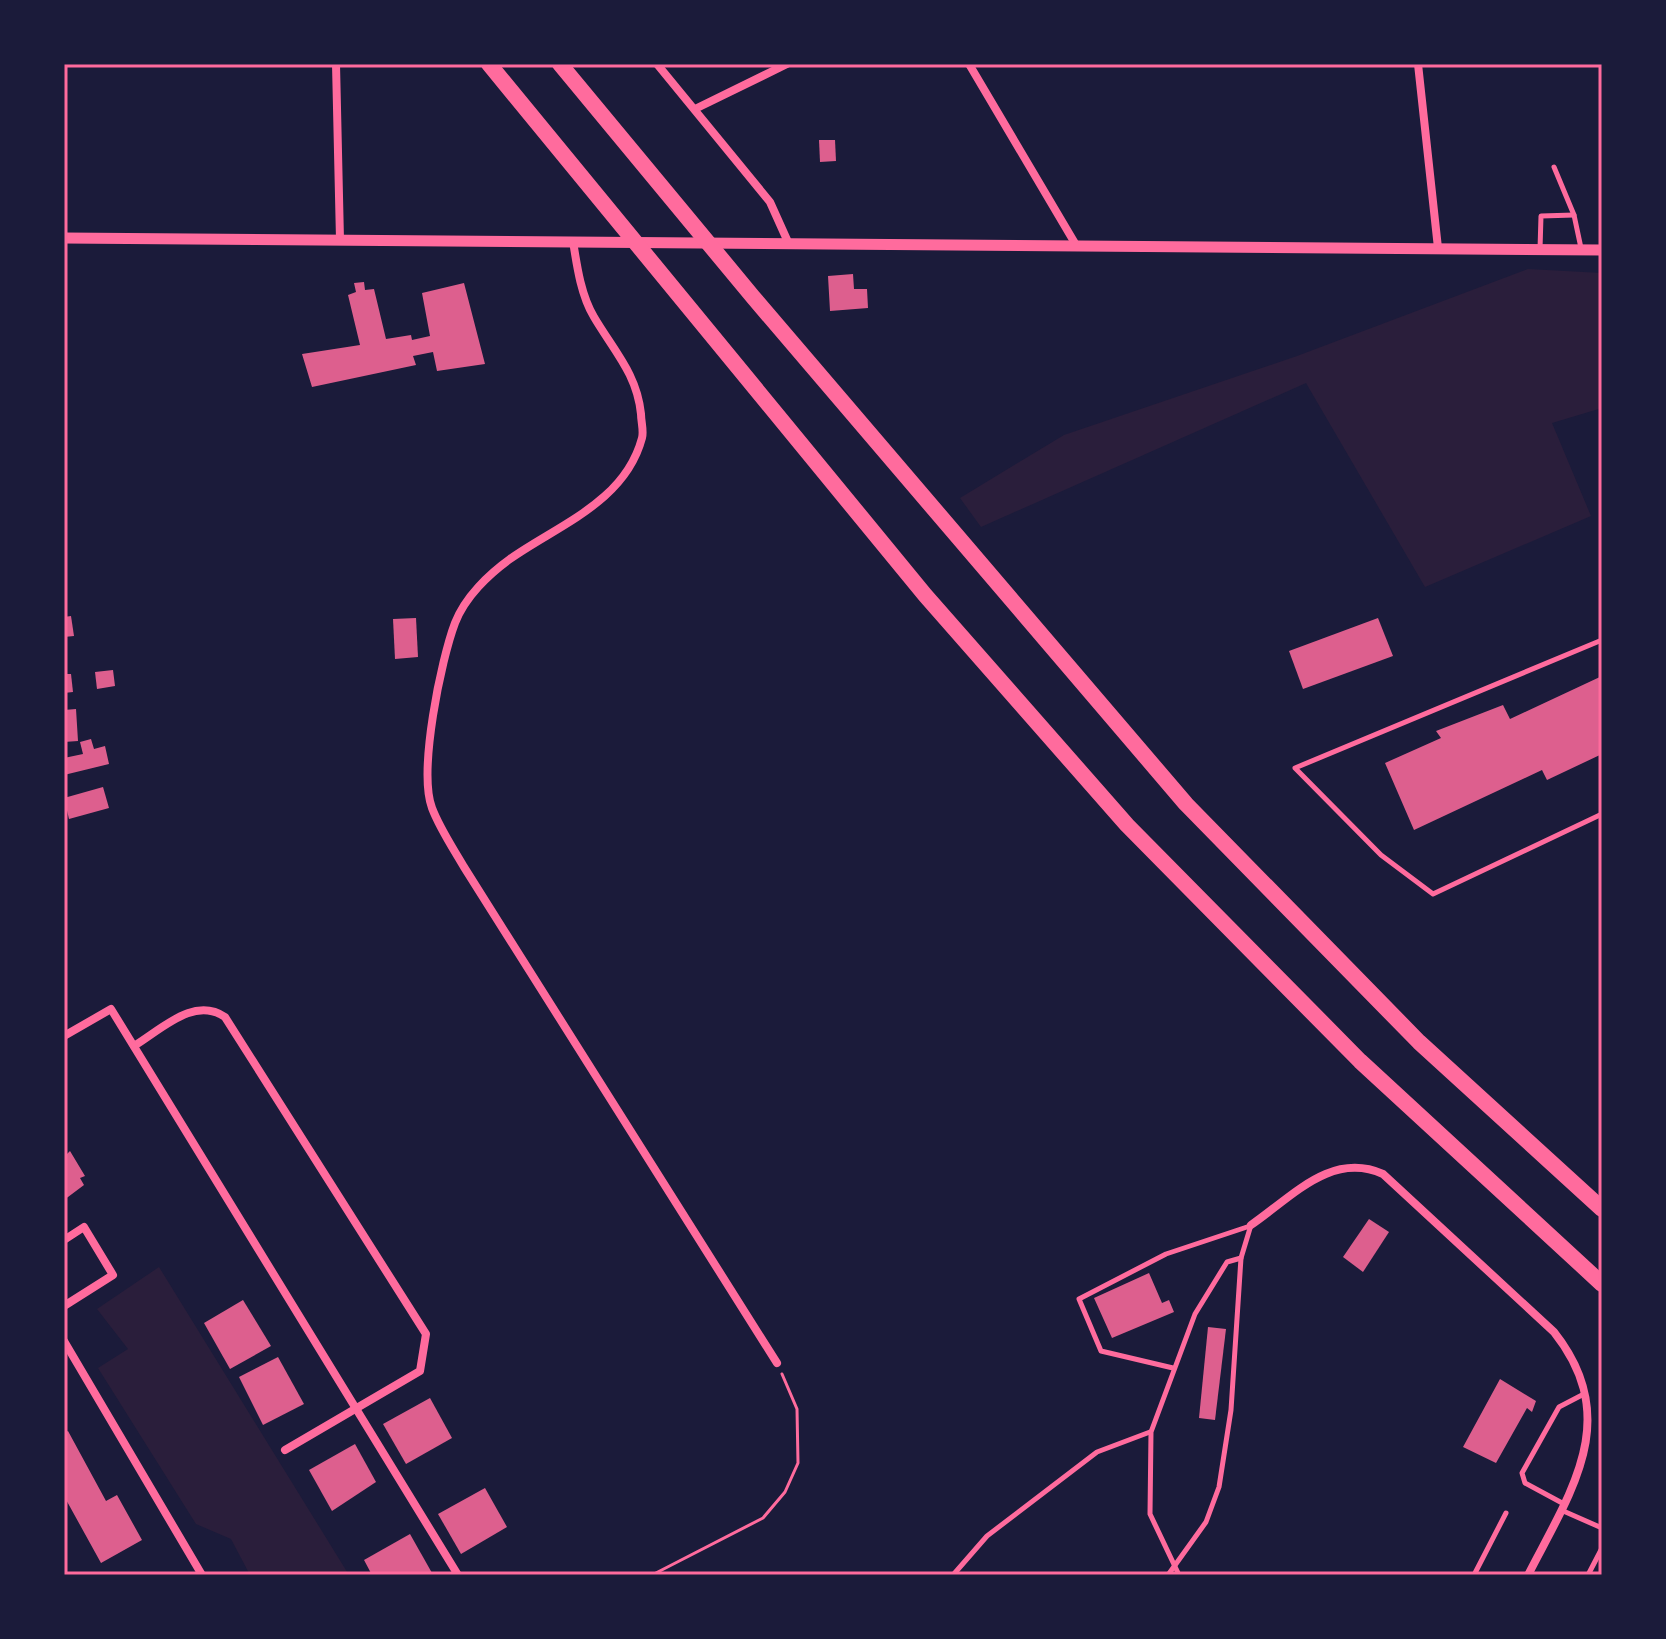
<svg xmlns="http://www.w3.org/2000/svg" width="1666" height="1639" font-family="Mulish,sans-serif">
<rect width="100%" height="100%" fill="#1b1b3a"/>
<g fill="#2a1e3b">
<polygon points="1528,269 1602,273 1602,408 1552,423 1591,516 1425,587 1306,383 981,527 960,498 1064,435 1297,356"/>
<polygon points="159,1267 349,1575 250,1575 231,1539 196,1524 98,1368 128,1349 97,1309"/>
</g>
<g fill="#dd5f8e">
<polygon points="819,140 835,140 836,161 820,162"/>
<polygon points="853,274 854,289 867,289 868,308 830,311 828,276"/>
<polygon points="364,282 365,290 374,289 386,339 411,335 412,340 430,336 422,293 464,283 485,364 437,371 433,352 413,356 416,365 312,387 302,354 360,345 348,295 356,292 354,283"/>
<polygon points="71,616 74,636 64,637 64,617"/>
<polygon points="416,618 418,657 395,659 393,619"/>
<polygon points="1378,618 1393,656 1303,689 1289,651"/>
<polygon points="113,670 115,686 97,689 95,672"/>
<polygon points="64,674 71,674 73,692 64,693"/>
<polygon points="1602,676 1602,754 1547,780 1542,770 1414,830 1385,763 1441,738 1436,731 1503,705 1510,719"/>
<polygon points="76,709 78,741 64,742 64,710"/>
<polygon points="91,739 94,749 105,746 109,764 64,775 64,758 83,754 80,742"/>
<polygon points="103,787 109,808 69,819 64,798"/>
<polygon points="64,1151 66,1155 70,1151 85,1176 80,1178 84,1185 64,1200"/>
<polygon points="1369,1219 1389,1232 1363,1272 1343,1257"/>
<polygon points="1149,1273 1162,1303 1169,1300 1174,1312 1112,1338 1094,1298"/>
<polygon points="243,1300 271,1346 230,1369 204,1323"/>
<polygon points="1208,1327 1226,1329 1215,1420 1199,1418"/>
<polygon points="278,1357 304,1404 263,1425 239,1377"/>
<polygon points="1500,1379 1536,1401 1532,1412 1527,1408 1496,1463 1463,1447"/>
<polygon points="430,1398 452,1438 406,1464 383,1424"/>
<polygon points="68,1431 106,1501 117,1495 142,1540 101,1563 64,1496 64,1433"/>
<polygon points="355,1444 376,1482 332,1511 309,1470"/>
<polygon points="485,1488 507,1527 461,1554 438,1514"/>
<polygon points="410,1534 432,1573 372,1575 364,1560"/>
</g>
<g fill="none" stroke-linecap="round" stroke-linejoin="round">
<polyline stroke="#ff6b9d" stroke-width="3" points="652,1575 763,1518 785,1492 798,1463 797,1409 782,1374"/>
<g stroke="#ff6b9d" stroke-width="5">
<polyline points="1554,167 1574,215 1581,248"/>
<polyline points="1540,249 1541,216 1574,215"/>
<polyline points="1602,640 1295,768 1381,855 1433,894 1602,814"/>
<polyline points="1173,1368 1101,1351 1079,1299 1166,1254 1250,1226"/>
<polyline points="1564,1504 1525,1483 1522,1473 1559,1407 1584,1394"/>
<polyline points="1561,1510 1602,1528"/>
<polyline points="953,1575 987,1536 1097,1452 1150,1432"/>
<polyline points="1168,1575 1206,1522 1219,1487 1231,1410 1241,1258 1251,1225"/>
<polyline points="1179,1575 1150,1514 1151,1432 1195,1314 1227,1262 1241,1258"/>
<polyline points="1474,1575 1506,1513"/>
<polyline points="1588,1575 1602,1548"/>
</g>
<g stroke="#ff6b9d" stroke-width="8">
<polyline points="336,64 340,240"/>
<polyline points="657,64 770,202 788,242"/>
<polyline points="969,64 1076,245"/>
<polyline points="1418,64 1438,248"/>
<polyline points="695,109 787,64"/>
<path d="M573,241C577,267 581,295 594,317C614,351 637,374 641,414C641,422 644,431 642,438C625,502 558,525 510,559C489,574 465,597 455,623C441,660 418,771 432,808C440,829 453,848 464,867L777,1363"/>
<polyline points="64,1036 111,1009 458,1575"/>
<path d="M134,1046C162,1029 194,996 225,1017L426,1334L420,1371L285,1450"/>
<path d="M1251,1225C1292,1197 1331,1151 1383,1174L1554,1332C1623,1419 1571,1491 1528,1575"/>
<polyline points="64,1240 84,1227 113,1275 64,1306"/>
<polyline points="64,1341 202,1575"/>
</g>
<polyline stroke="#ff6b9d" stroke-width="11" points="64,238 1602,250"/>
<g stroke="#ff6b9d" stroke-width="16">
<polyline points="489,64 925,595 1127,825 1360,1061 1602,1284"/>
<polyline points="560,64 753,297 1186,804 1419,1042 1602,1209"/>
</g>
</g>
<rect width="1666" height="1639" fill="none" stroke="#1b1b3a" stroke-width="132"/>
<rect x="66" y="66" width="1534" height="1507" fill="none" stroke="#ff6b9d" stroke-width="3"/>
</svg>
